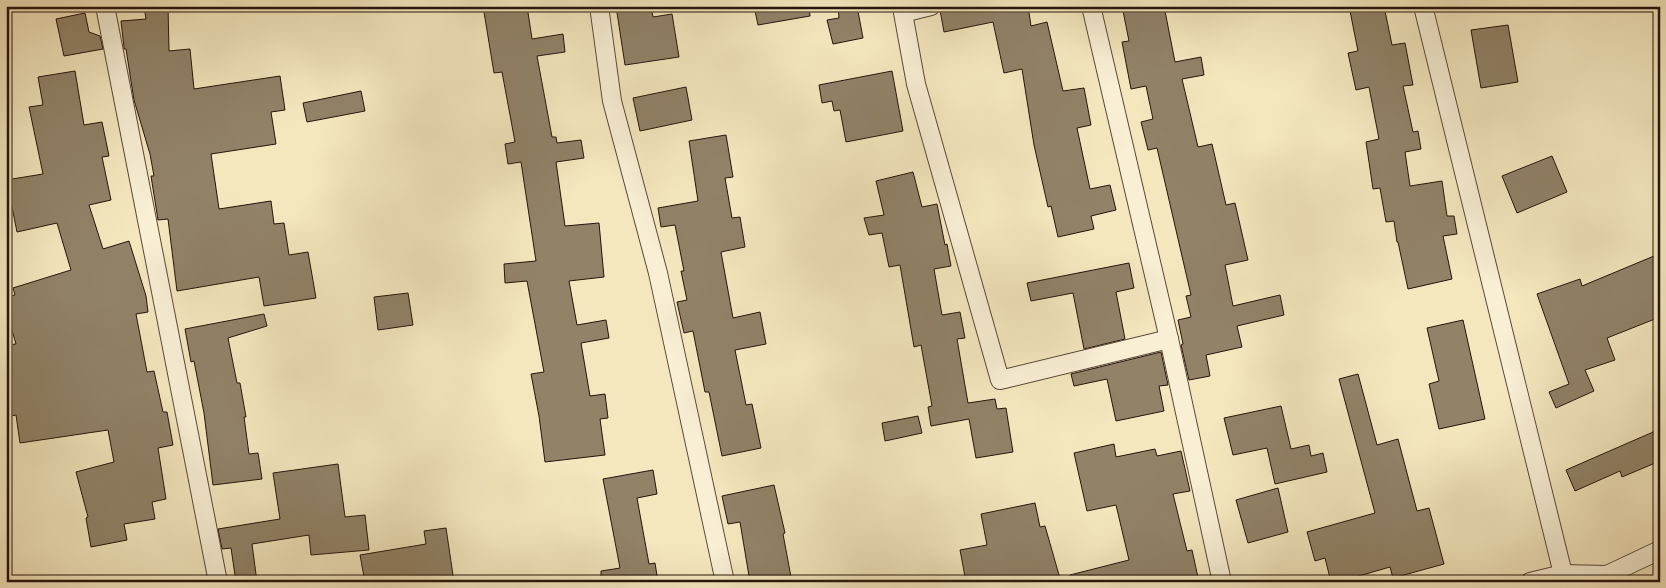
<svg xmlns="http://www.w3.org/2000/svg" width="1666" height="588" font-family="Vollkorn,serif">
<rect width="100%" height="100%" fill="#f4e7be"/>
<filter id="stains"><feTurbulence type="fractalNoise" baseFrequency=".004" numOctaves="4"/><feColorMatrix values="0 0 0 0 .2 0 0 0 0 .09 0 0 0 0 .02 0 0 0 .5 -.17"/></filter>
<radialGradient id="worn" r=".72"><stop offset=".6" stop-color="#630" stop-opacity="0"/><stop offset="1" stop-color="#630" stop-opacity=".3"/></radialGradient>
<g fill="#918268" stroke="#26140b">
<polygon points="144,6 168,6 169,51 190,49 194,89 280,76 285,110 271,112 276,144 211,154 219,209 271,201 274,224 284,223 289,255 308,252 316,298 264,306 259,277 177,291 168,219 158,220 151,176 154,176 150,154 134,100 126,49 124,49 124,47 121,21 146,19"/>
<polygon points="483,6 527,6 532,39 563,34 565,52 537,56 552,137 556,137 557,143 581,140 584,158 556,162 565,226 599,223 604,277 569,281 577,325 606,320 609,338 581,343 590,396 605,394 608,418 600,419 605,455 545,462 539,416 531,374 544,372 527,281 505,283 504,264 536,261 521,162 508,164 505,144 515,142 502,72 494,73"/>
<polygon points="616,6 651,6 653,17 672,14 679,57 625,65"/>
<polygon points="754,6 809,6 810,16 758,25"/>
<polygon points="838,6 857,6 863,38 833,44 827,20 839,18"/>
<polygon points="962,6 1028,6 1031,26 1047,22 1063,91 1084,88 1091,125 1077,128 1090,189 1110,185 1116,210 1091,216 1094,229 1058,237 1051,206 1048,207 1034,145 1022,69 1004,73 993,22 944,32 940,10"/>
<polygon points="1122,6 1164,6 1175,62 1201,57 1204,75 1182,79 1198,147 1212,144 1226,205 1235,203 1248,260 1225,265 1233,306 1280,295 1284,315 1237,326 1242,347 1206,355 1210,376 1189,380 1181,345 1183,344 1178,320 1191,317 1186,296 1191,295 1157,148 1148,150 1141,122 1153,119 1146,86 1131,89 1122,42 1129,41"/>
<polygon points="1349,6 1384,6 1392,45 1405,43 1413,85 1403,86 1413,132 1418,131 1421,149 1405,152 1410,186 1442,181 1447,216 1454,216 1457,234 1443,236 1452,279 1408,289 1398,242 1397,242 1394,221 1386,222 1380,188 1373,189 1366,142 1379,139 1369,87 1356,90 1348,53 1358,51"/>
<polygon points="85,13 89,32 100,36 103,49 64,56 56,19"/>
<polygon points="1508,25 1518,82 1481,88 1471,30"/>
<polygon points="75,71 84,125 102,122 109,156 102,157 111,200 89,205 103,249 129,241 146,296 148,312 136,314 147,372 154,371 163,412 167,412 173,445 158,448 166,499 152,502 155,519 124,524 127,540 91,547 86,518 88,517 76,472 114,462 108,430 20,443 16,415 6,417 6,345 16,344 6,311 6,297 15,295 13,288 71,270 57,223 17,232 10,197 8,197 6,180 43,174 29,107 43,105 38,77"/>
<polygon points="892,71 903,131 846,142 840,110 834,111 832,101 822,103 819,85"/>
<polygon points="686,87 692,120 640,131 633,98"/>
<polygon points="361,91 365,111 307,122 303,103"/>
<polygon points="726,135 733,177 725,178 732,218 740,217 745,247 721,252 733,318 760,312 766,344 735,350 746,405 752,404 761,448 722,456 709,392 705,392 693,331 684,333 677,302 687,300 681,271 684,271 675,225 661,227 658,208 698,201 689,141"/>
<polygon points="1552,156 1567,192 1517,213 1502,176"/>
<polygon points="913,172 922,207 937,204 945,245 947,244 951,266 934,269 942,315 960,312 965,338 957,339 968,403 995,399 997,409 1006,408 1013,452 976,458 969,419 931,426 928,407 932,406 921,345 914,347 900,265 889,267 882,233 869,235 864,218 884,215 876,181"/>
<polygon points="1654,256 1660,271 1660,317 1607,338 1615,360 1585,370 1594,391 1556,408 1549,392 1569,384 1537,294 1580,279 1582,286"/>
<polygon points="1129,263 1134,288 1116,292 1125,339 1084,349 1073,293 1031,301 1027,283"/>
<polygon points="408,293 413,325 378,330 374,297"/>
<polygon points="264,314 267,326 228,338 237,383 240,383 246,417 244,417 249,454 258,453 262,479 213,485 204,413 194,361 191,362 185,329"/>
<polygon points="1463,320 1485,419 1439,429 1429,384 1439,381 1427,328"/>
<polygon points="1161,352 1168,385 1159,386 1164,411 1116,421 1107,379 1074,386 1071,374"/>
<polygon points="1358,374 1377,445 1398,439 1417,511 1429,508 1444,564 1393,578 1390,567 1338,582 1331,582 1325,558 1315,561 1307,532 1375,513 1339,379"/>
<polygon points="1281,406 1291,449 1309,445 1311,456 1323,453 1327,472 1275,484 1267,448 1233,455 1224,418"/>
<polygon points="918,416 922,433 885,441 882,423"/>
<polygon points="1660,429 1660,461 1622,477 1620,471 1575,491 1566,470"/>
<polygon points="1114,444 1116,457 1155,449 1157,456 1181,451 1190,491 1173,494 1187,551 1192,550 1199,582 1071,582 1070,575 1129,560 1116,505 1087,511 1074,453"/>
<polygon points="338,464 345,517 365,515 369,550 311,555 309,535 252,544 257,582 236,582 231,548 222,549 218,529 280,519 273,473"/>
<polygon points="653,470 657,494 637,498 649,564 655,563 658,582 601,582 601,571 620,568 603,479"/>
<polygon points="774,485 785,533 783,534 791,577 765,582 750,582 740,522 728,524 722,496"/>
<polygon points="1278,488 1288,532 1248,543 1236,500"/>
<polygon points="1035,503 1040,527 1045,526 1061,582 966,582 960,550 987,545 981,514"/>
<polygon points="446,528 454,582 365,582 360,555 426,544 424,531"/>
</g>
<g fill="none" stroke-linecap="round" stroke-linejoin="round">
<defs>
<g id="minor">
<polyline points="105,6 218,582"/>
<polyline points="599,6 612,101 658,273 725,582"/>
<polyline points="931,6 903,13 916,84 1000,380 1169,339"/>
<polyline points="1091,6 1169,339 1222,582"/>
<polyline points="1423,6 1565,582"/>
<polyline points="1530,582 1563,574 1607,575 1660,550"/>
</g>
</defs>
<use href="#minor" stroke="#5a4938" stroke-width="20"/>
<use href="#minor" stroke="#f8efd5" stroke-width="18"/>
</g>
<rect width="1666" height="588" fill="none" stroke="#f4e7be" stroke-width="25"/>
<rect x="8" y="8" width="1651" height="573" fill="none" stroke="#26140b" stroke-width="2.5"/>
<rect x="12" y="12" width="1641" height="563" fill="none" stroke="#26140b"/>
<rect width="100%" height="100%" filter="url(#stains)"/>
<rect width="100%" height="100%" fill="url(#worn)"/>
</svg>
